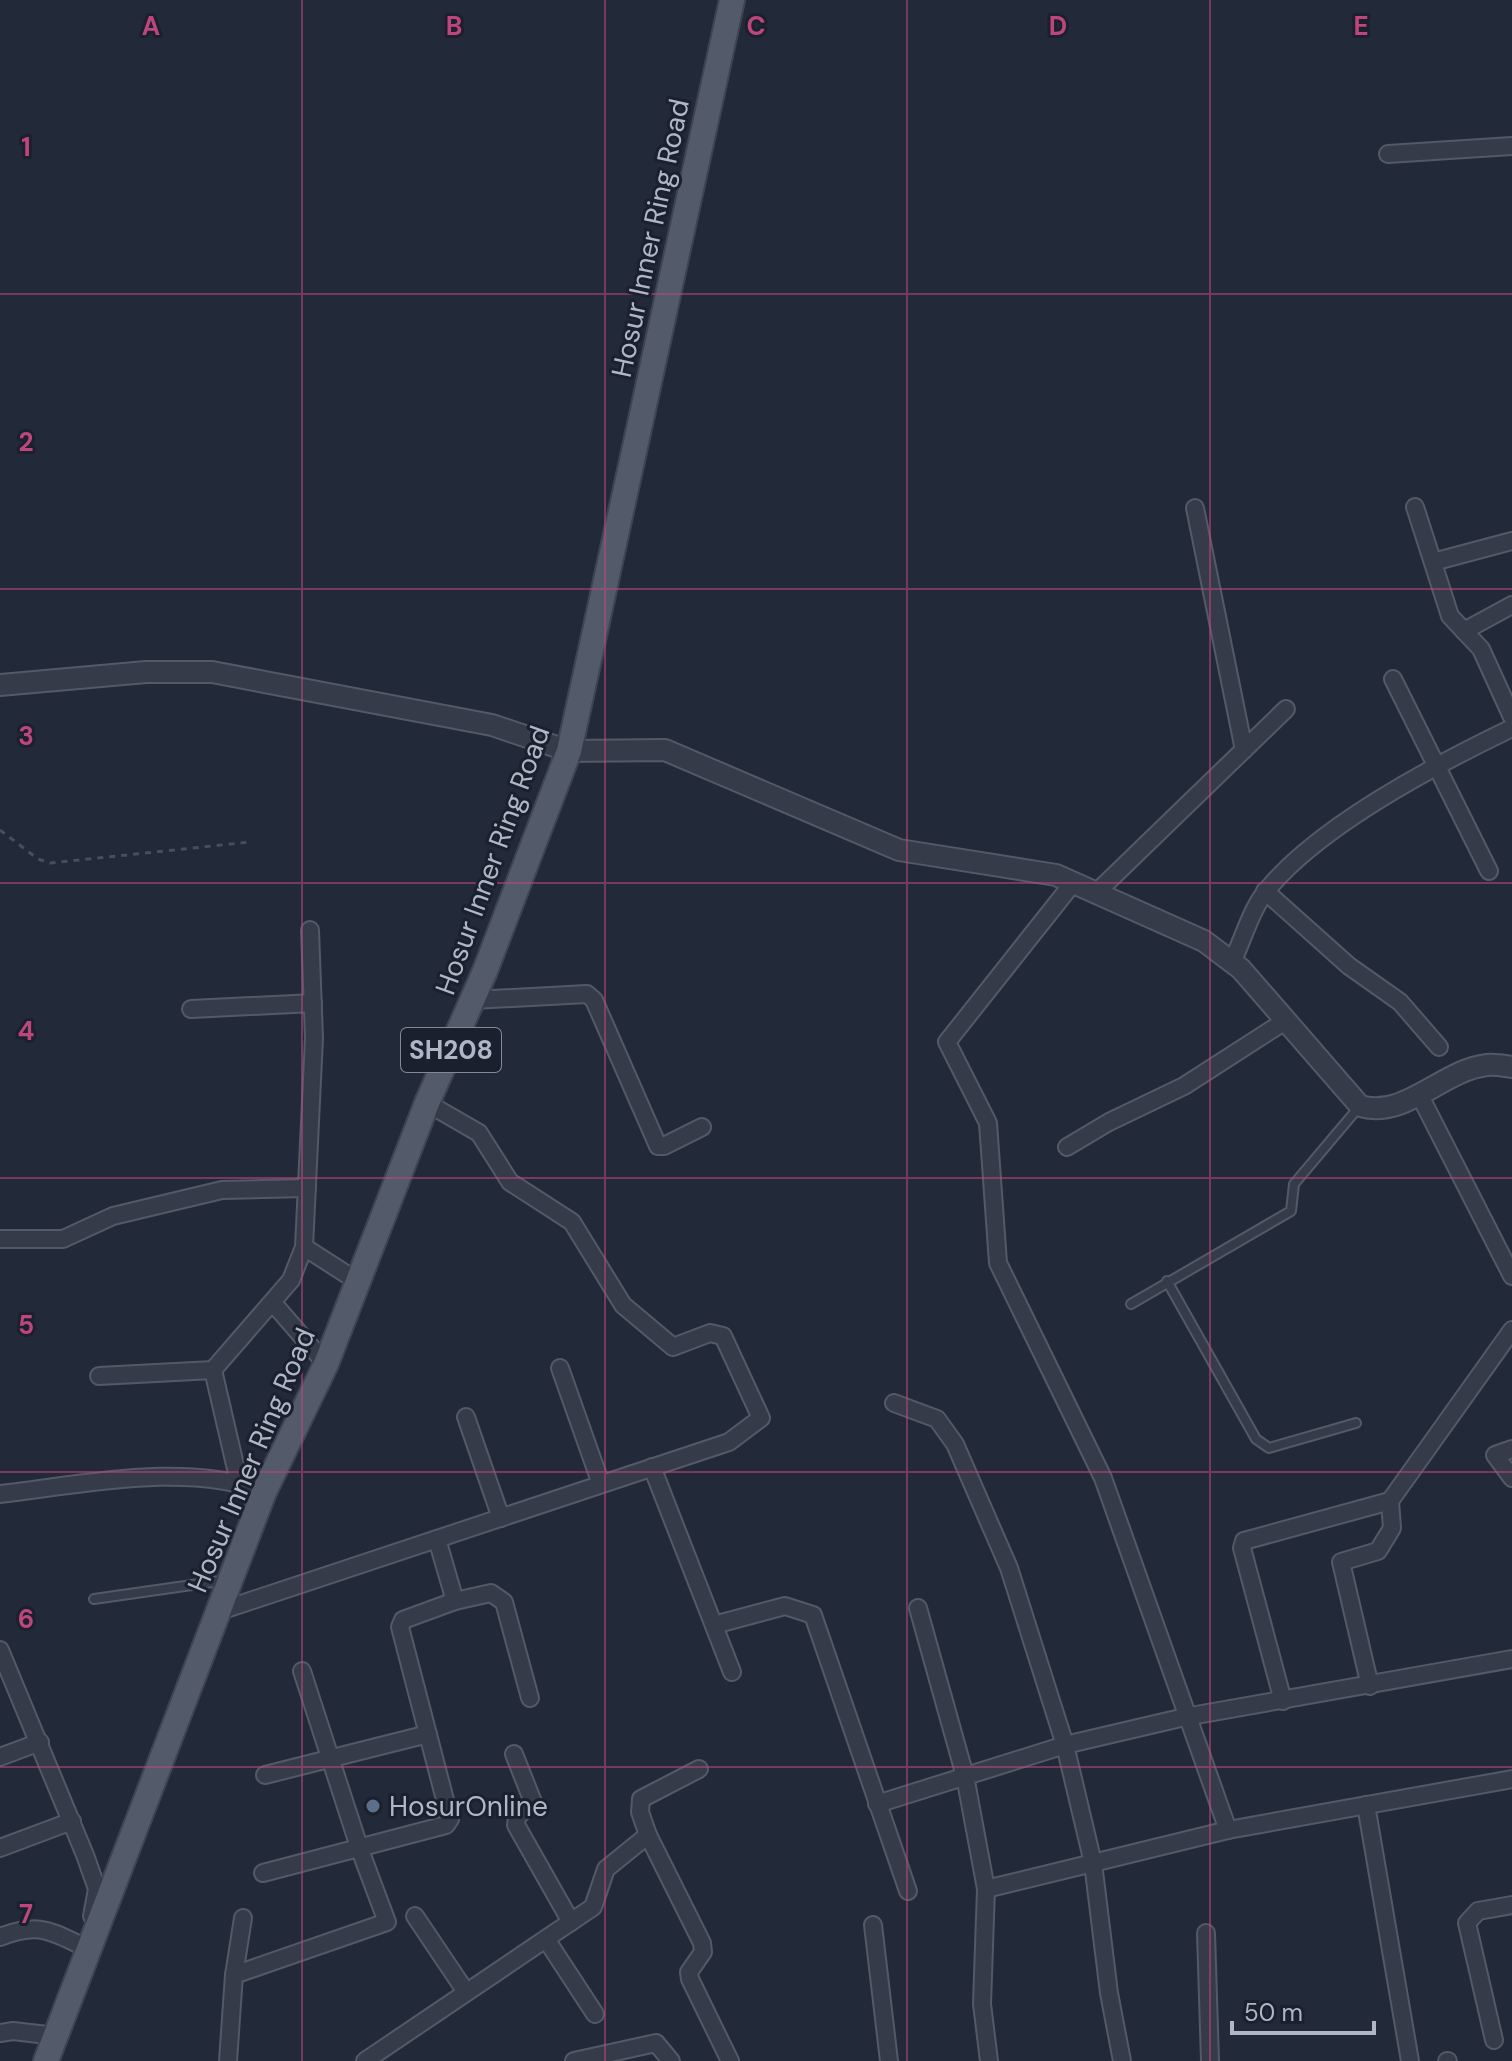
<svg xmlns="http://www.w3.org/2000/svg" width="1512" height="2061" font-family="'DM Sans',sans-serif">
<rect width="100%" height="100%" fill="#222939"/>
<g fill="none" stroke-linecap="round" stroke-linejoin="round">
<defs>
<g id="service">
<polyline points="1167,1281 1256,1439 1269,1448 1356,1423"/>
<polyline points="1131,1304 1291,1211 1294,1184 1359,1107"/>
<polyline points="94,1599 227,1580"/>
</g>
<g id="minor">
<polyline points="1388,154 1512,146"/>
<polyline points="1415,507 1450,616 1481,649 1512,717"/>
<polyline points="1195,508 1244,750"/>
<polyline points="1433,562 1512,541"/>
<polyline points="1464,631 1512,605"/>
<polyline points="1393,679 1489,871"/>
<polyline points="1073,883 947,1042 988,1123 998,1263 1103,1478 1228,1830"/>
<polyline points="1265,891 1349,966 1400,1002 1439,1047"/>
<polyline points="1096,893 1286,709"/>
<path d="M1232,962C1243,940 1251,909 1267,890C1320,825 1437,764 1512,728"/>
<polyline points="473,1000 587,994 594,1000 658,1146 664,1146 702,1127"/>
<polyline points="191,1009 313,1003"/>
<polyline points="1419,1094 1512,1276"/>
<polyline points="1067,1147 1109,1122 1184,1086 1285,1021"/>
<polyline points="0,1239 63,1239 113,1216 222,1190 307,1188"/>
<polyline points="304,1247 357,1281"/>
<polyline points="273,1303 326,1364"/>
<polyline points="560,1368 601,1484"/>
<polyline points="99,1376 213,1370"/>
<polyline points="894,1403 937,1419 955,1444 1009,1568 1065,1745 1093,1863 1228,1830 1512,1779"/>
<polyline points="466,1417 501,1518"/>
<polyline points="1512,1449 1495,1455 1512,1478"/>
<polyline points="652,1467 732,1672"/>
<polyline points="239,1482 213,1370 291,1280 304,1247 314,1038 310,930"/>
<path d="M0,1494C80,1485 189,1461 264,1492"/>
<polyline points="455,1601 491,1593 504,1602 530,1698"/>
<polyline points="918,1608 965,1776 986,1889 982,2004 989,2061"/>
<polyline points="220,1611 729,1442 761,1418 723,1336 710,1333 673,1347 623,1305 572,1222 510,1182 479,1133 427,1103"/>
<polyline points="714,1625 785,1606 813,1615 908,1891"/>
<polyline points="0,1650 85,1855 97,1889 92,1916"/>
<polyline points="1370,1686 1341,1562 1378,1551 1392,1528 1390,1501 1512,1330"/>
<polyline points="1283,1701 1242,1548 1244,1541 1390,1501"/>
<polyline points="514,1754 533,1802 517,1817 516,1825 571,1922"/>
<polyline points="0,1757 40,1742"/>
<polyline points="265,1775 428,1734"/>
<polyline points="877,1804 1065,1745 1185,1717 1512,1659"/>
<polyline points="1366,1805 1410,2061"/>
<polyline points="648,1835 640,1812 641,1799 699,1769"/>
<polyline points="0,1848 72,1821"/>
<polyline points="263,1873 446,1825 450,1819 400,1627 403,1620 455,1601 437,1539"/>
<polyline points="986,1889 1093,1863 1109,1993 1122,2061"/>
<polyline points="415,1916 466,1992"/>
<polyline points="873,1925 889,2061"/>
<polyline points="1206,1933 1210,2061"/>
<path d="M0,1937C41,1921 51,1932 89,1949"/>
<polyline points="546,1939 595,2014"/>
<polyline points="234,1975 243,1918"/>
<polyline points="0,2033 13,2031 56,2036"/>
<polyline points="1494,2040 1467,1923 1478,1911 1512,1905"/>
<polyline points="228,2061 234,1975 387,1922 360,1850 302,1671"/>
<polyline points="365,2061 593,1907 606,1869 648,1835 702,1943 703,1952 689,1972 690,1979 730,2061"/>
<polyline points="574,2061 656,2043 671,2061"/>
<polyline points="1447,2061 1448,2061"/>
</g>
<path id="tertiary" d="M0,685L146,672H212L492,725L569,751L665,750L899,850L1056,875L1204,941L1241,969L1360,1106C1406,1119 1442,1070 1487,1065C1495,1064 1504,1066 1512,1067"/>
<polyline id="primary" points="46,2061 264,1492 326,1364 427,1103 485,971 569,751 732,0"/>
</defs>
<use href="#service" stroke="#535967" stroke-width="12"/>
<use href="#minor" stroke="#535967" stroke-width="20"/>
<use href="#tertiary" stroke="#535967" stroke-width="24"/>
<use href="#primary" stroke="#3f4452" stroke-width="28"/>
<polyline stroke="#425257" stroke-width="3" stroke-dasharray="6 6" stroke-linecap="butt" points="0,830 38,859 50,863 250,842"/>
<use href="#service" stroke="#363b49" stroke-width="8"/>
<use href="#minor" stroke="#363b49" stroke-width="16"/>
<use href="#tertiary" stroke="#363b49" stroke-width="20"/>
<use href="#primary" stroke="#535a69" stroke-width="24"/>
</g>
<path fill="none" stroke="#bd477b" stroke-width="2" stroke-opacity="0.55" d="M302,0V2061M605,0V2061M907,0V2061M1210,0V2061M0,294H1512M0,589H1512M0,883H1512M0,1178H1512M0,1472H1512M0,1767H1512"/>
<circle fill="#5c6f8a" stroke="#1b202e" stroke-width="3" cx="373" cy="1806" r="8"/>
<g text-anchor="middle" stroke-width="6" stroke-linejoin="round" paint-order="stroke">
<rect fill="#1b202e" stroke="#838998" stroke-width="2" x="401" y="1028" width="100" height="44" rx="6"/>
<g font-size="26" font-weight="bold" fill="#b0b6c5">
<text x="451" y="1059">SH208</text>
</g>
<g font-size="28" fill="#b0b6c5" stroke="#1b202e">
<text transform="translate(650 238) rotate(-78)" y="10">Hosur Inner Ring Road</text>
<text transform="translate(492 860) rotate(-70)" y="10">Hosur Inner Ring Road</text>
<text transform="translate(251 1460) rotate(-67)" y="10">Hosur Inner Ring Road</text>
</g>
<g font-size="28" fill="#b0b6c5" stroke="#1b202e" text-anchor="start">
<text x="389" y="1816">HosurOnline</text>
</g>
</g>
<g font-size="26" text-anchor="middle" font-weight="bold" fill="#bd477b" stroke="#1b202e" stroke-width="6" stroke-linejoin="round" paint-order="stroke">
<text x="151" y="35">A</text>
<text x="454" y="35">B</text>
<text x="756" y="35">C</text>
<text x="1058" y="35">D</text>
<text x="1361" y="35">E</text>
<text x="26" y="156">1</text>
<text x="26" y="451">2</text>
<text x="26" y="745">3</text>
<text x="26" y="1040">4</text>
<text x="26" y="1334">5</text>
<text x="26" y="1628">6</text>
<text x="26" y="1923">7</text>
</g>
<path d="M1232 2021v12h142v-12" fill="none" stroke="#b0b6c5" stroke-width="4"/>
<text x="1244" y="2021" font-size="24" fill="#b0b6c5" stroke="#1b202e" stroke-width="6" paint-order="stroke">50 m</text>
</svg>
